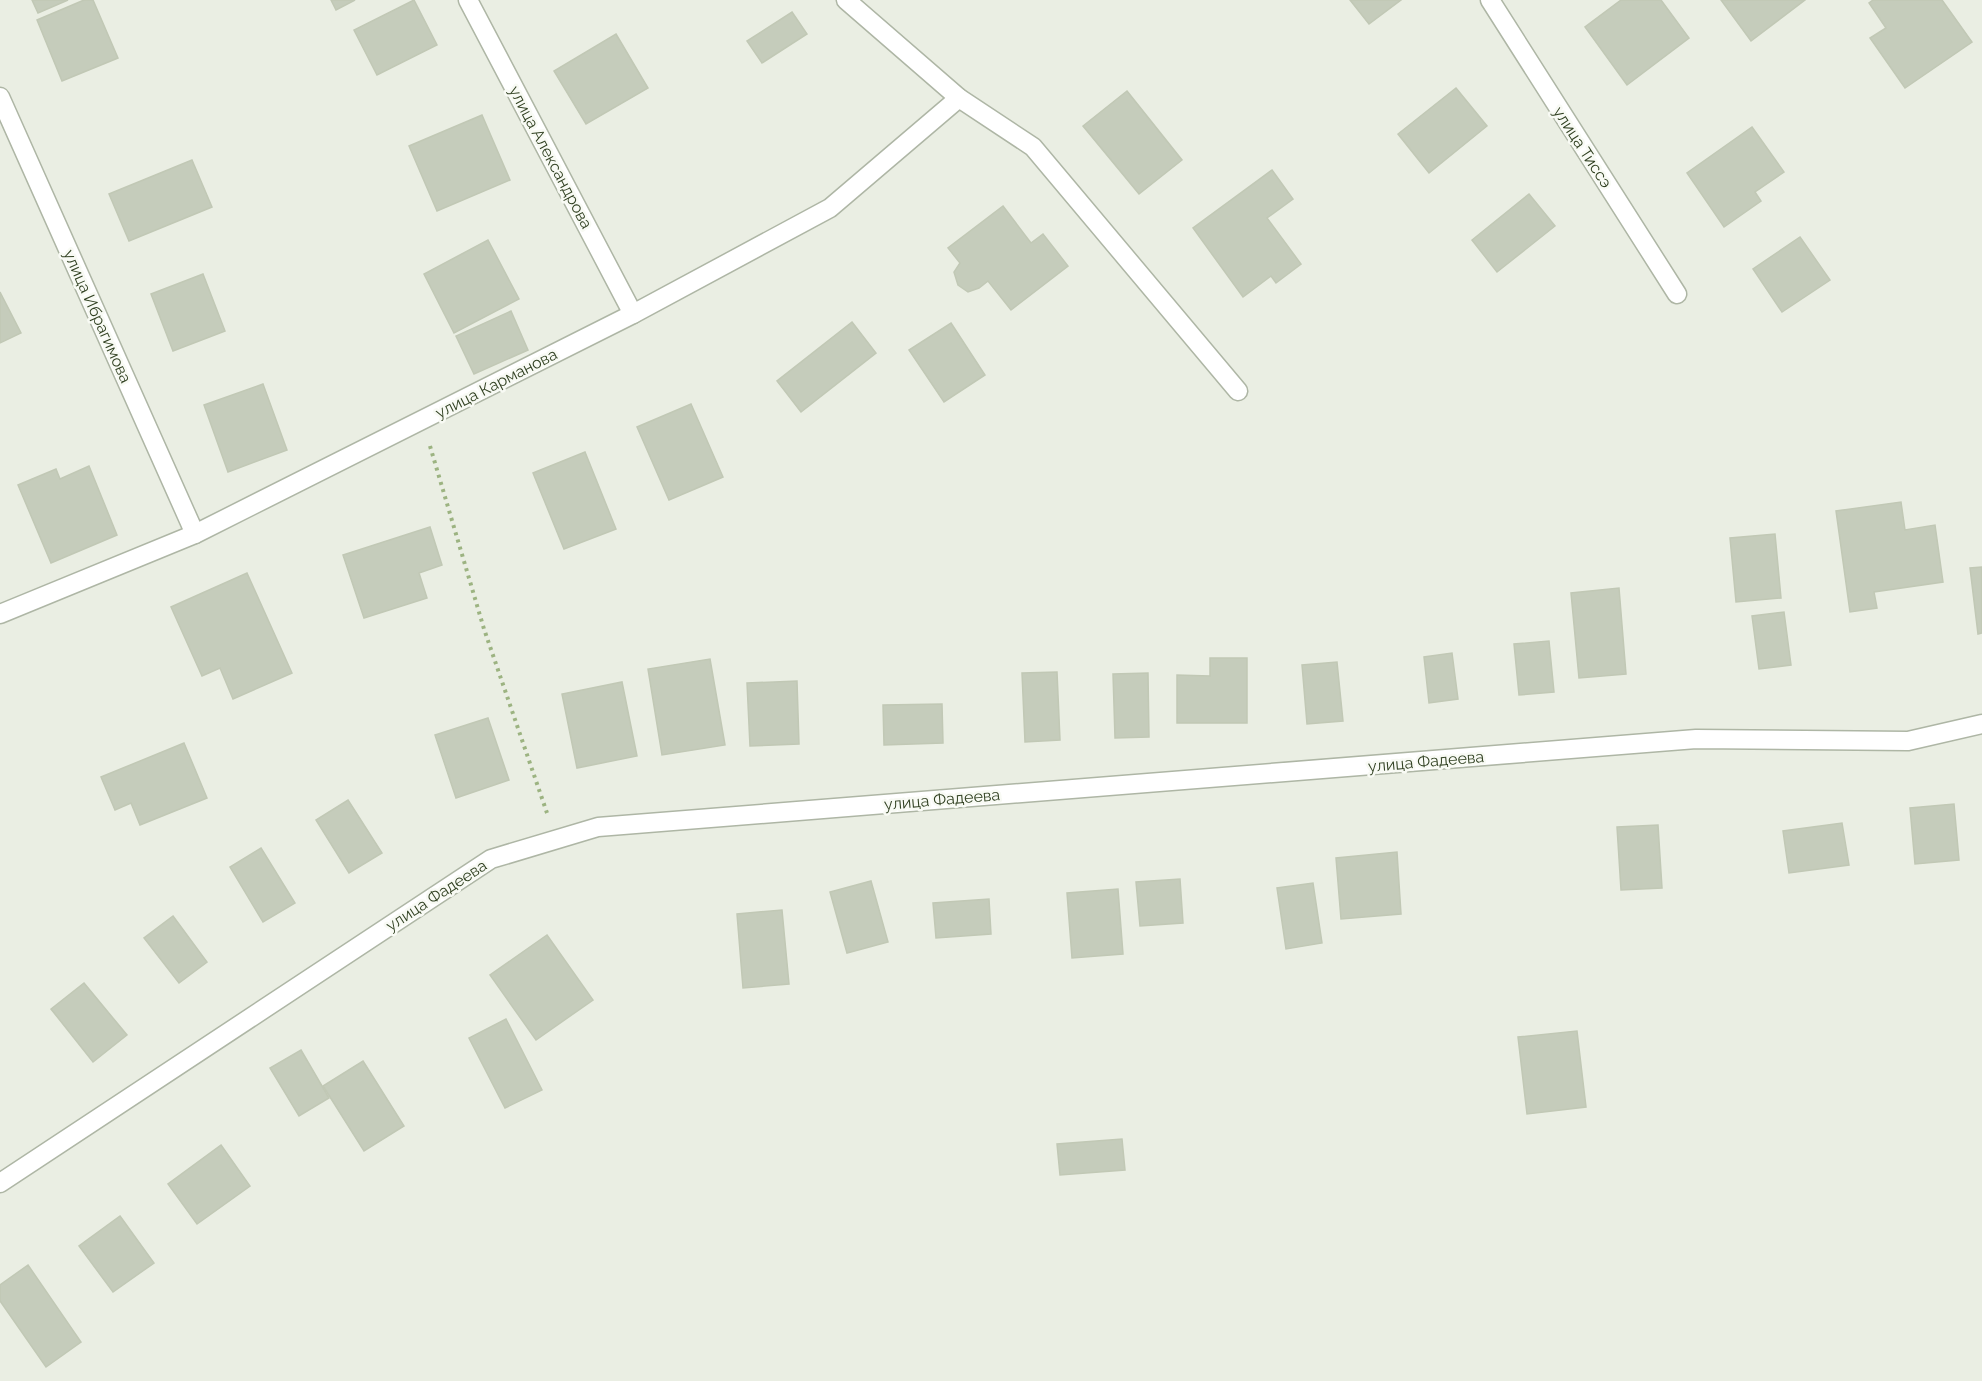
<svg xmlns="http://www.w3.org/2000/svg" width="1982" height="1381" font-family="Raleway,sans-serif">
<rect width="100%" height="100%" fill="#eaeee3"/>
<g fill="#c5ccbb" stroke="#c1c8b5" stroke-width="1.5">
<polygon points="32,0 68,0 38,13"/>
<polygon points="84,0 93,0 118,58 62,81 37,20"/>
<polygon points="331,0 355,0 336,10"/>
<polygon points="414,0 437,45 377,75 354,30"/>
<polygon points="1350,0 1401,0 1369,24"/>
<polygon points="1621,0 1661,0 1689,38 1627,85 1585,27"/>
<polygon points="1721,0 1805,0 1751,41"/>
<polygon points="1873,0 1942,0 1972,42 1905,88 1870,38 1886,28 1869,3"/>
<polygon points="792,12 807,34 762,63 747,41"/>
<polygon points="616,34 648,88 586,124 554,71"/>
<polygon points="1456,88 1487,126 1429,173 1398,134"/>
<polygon points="1127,91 1182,160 1139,194 1083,126"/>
<polygon points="482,115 510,180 437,211 409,146"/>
<polygon points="1752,127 1784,172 1755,192 1761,201 1724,227 1687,173"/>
<polygon points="192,160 212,207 129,241 109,194"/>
<polygon points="1272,170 1293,199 1267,218 1301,264 1276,283 1271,276 1243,297 1193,228"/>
<polygon points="1529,194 1555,226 1497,272 1472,240"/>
<polygon points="1003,206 1031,243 1043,234 1068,266 1011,310 988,281 979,288 968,292 958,285 954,272 960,263 948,248"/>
<polygon points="1800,237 1830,280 1782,312 1753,269"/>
<polygon points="488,240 519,299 454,333 424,274"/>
<polygon points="203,274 225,331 173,351 151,294"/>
<polygon points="0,292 21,333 0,343"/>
<polygon points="511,311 528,350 474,374 456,336"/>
<polygon points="852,322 876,353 801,412 777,381"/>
<polygon points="951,323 985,375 944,402 909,350"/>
<polygon points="263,384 287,450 228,472 204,405"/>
<polygon points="691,404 723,477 669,500 637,427"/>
<polygon points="585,452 616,529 564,549 533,473"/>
<polygon points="89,466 117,535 51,563 18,485 56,469 60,479"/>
<polygon points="1901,502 1905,530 1935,525 1943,582 1874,592 1877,608 1850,612 1836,511"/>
<polygon points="430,527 442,565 419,573 427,598 364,618 343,555"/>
<polygon points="1775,534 1781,598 1736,602 1730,538"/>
<polygon points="1982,567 1982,633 1978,634 1970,568"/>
<polygon points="247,573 292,673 233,699 220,668 202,676 171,607"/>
<polygon points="1619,588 1626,674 1579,678 1571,593"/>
<polygon points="1784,612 1791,665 1759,669 1752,616"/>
<polygon points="1549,641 1554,692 1519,695 1514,644"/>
<polygon points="1452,653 1458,699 1429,703 1424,657"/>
<polygon points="1210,658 1247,658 1247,723 1177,723 1177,675 1210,676"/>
<polygon points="710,659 725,745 662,755 648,669"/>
<polygon points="1337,662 1343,721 1307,724 1302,665"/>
<polygon points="1057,672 1060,740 1025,742 1022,673"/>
<polygon points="1148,673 1149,737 1115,738 1113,674"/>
<polygon points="797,681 799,744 750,746 747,683"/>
<polygon points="622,682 637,756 577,768 562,694"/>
<polygon points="942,704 943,743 884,745 883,705"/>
<polygon points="488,718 509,780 456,798 435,735"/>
<polygon points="184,743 207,798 140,825 131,803 115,810 101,777"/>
<polygon points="348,800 382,853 349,873 316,820"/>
<polygon points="1954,804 1959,860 1915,864 1910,808"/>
<polygon points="1842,823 1849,865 1789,873 1783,831"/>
<polygon points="1658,825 1662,888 1621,890 1617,827"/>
<polygon points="261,848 295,903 263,922 230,867"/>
<polygon points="1397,852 1401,914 1341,919 1336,858"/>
<polygon points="1180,879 1183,923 1140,926 1136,882"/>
<polygon points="871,881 888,942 847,953 830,892"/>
<polygon points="1313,883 1322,943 1286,949 1277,888"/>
<polygon points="1118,889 1123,954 1072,958 1067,893"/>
<polygon points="989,899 991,934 936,938 933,903"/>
<polygon points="782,910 789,984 743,988 737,914"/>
<polygon points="173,916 207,962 179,983 144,938"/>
<polygon points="547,935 593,1000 536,1040 490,975"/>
<polygon points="84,983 127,1035 93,1062 51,1009"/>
<polygon points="506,1019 542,1090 505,1108 469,1038"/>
<polygon points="1577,1031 1586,1107 1527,1114 1518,1037"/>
<polygon points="301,1050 329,1098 299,1116 270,1068"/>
<polygon points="363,1061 404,1126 364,1151 323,1086"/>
<polygon points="1122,1139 1125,1170 1060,1175 1057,1144"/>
<polygon points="221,1145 250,1186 197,1224 168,1184"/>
<polygon points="120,1216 154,1263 113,1292 79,1246"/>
<polygon points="28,1265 81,1342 46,1367 0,1301 0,1285"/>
</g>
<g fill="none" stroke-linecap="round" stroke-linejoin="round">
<defs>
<polyline id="service" points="846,0 959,98 1033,147 1238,391"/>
<g id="minor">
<polyline points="468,0 633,314"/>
<polyline points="1490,0 1677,294"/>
<polyline points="0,97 195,534"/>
<polyline points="0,614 195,534 633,314 830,208 959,98"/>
<polyline points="0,1183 491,859 598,827 1696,739 1908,741 1982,724"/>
</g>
</defs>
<use href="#service" stroke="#aeb6a5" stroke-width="21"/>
<use href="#minor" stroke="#aeb6a5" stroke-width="21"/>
<polyline stroke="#9cb381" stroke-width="4" stroke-dasharray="3 4.5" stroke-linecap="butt" points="430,446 484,629 547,813"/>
<use href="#service" stroke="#fff" stroke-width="18"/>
<use href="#minor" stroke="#fff" stroke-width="18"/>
</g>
<g text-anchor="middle" stroke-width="5" stroke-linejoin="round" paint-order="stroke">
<g font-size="16" fill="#304021" stroke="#f8faf4">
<text transform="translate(1583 147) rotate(57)" y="6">улица Тиссэ</text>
<text transform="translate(551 157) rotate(62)" y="6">улица Александрова</text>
<text transform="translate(98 316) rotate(66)" y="6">улица Ибрагимова</text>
<text transform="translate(496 383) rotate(-27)" y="6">улица Карманова</text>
<text transform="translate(1426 761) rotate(-5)" y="6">улица Фадеева</text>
<text transform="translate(942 799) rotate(-5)" y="6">улица Фадеева</text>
<text transform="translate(436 895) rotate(-33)" y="6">улица Фадеева</text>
</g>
</g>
</svg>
